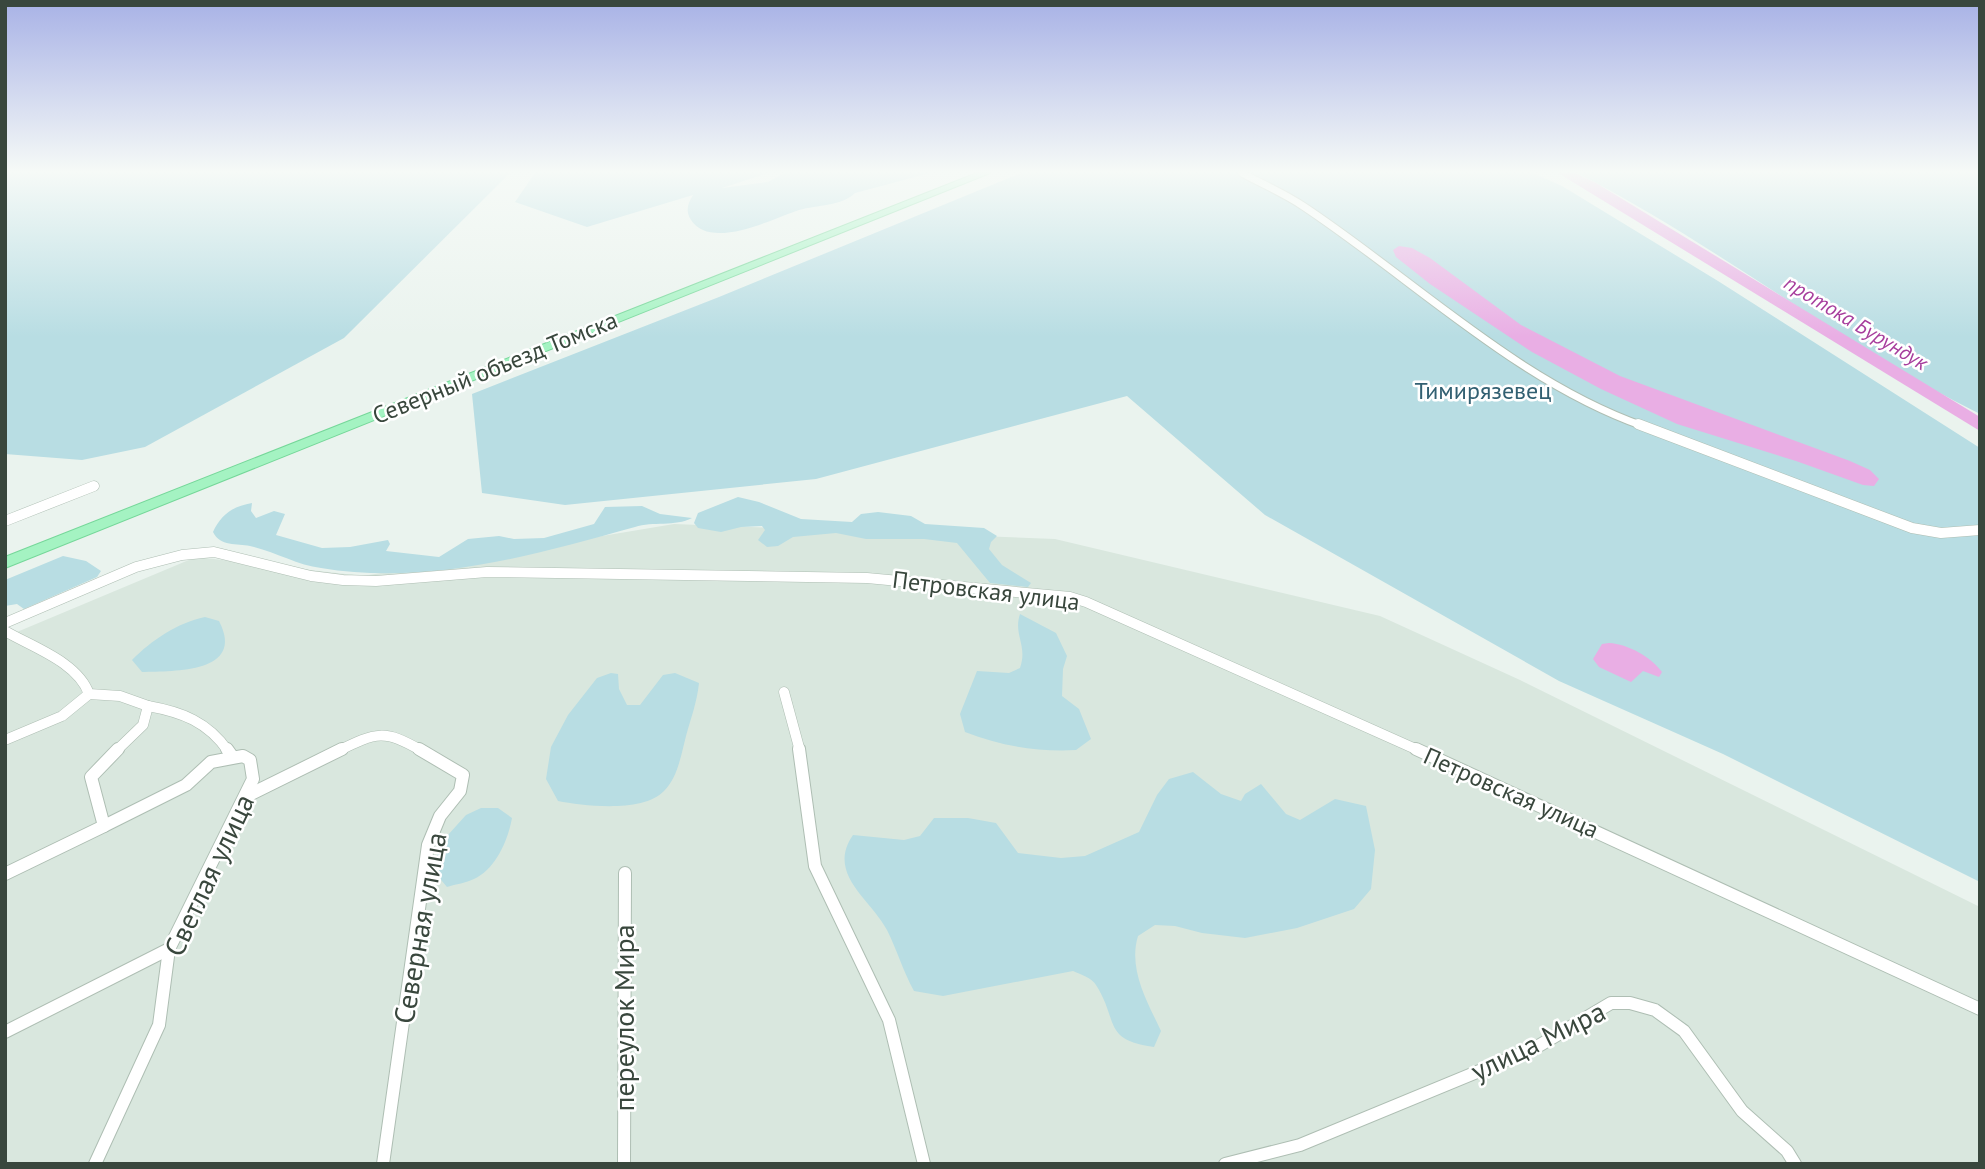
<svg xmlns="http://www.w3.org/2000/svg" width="1985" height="1169" font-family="'PT Sans',sans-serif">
<rect width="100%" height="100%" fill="#eaf3ee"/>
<polygon fill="#d9e7de" points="674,524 1055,539 1380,616 1520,680 1980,907 1980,1164 5,1164 5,637 196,557 363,576"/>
<g fill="#b8dde3">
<polygon points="5,173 510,173 344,338 145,447 82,460 5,454"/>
<path d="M535,173H768L722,188L768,182L784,173H930L855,193C842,206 817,205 799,210C774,218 711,251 691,220C685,211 688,203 693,195L587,227L515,202Z"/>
<polygon points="1021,173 1533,173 1562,186 1718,281 1980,448 1980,882 1723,754 1559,681 1265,515 1127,396 816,479 565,505 482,493 472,394 719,297"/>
<path d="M1577,173H1980V414C1839,344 1716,244 1577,173Z"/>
<polygon points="738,497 759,502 801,519 852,522 861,514 878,512 911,516 925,524 984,528 997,536 991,542 989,549 1002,565 1031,583 1028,587 990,583 957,543 924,539 866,539 836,533 793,537 778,546 767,547 758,540 765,530 762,526 741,527 721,532 698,528 694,523 698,513"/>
<path d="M252,503L251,511L256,518L274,511L285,514L276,535L322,548L350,547L388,540L390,544L386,551L439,557L468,539L499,536L514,539L544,538L594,524L605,507L642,506L660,514L692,518C675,527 653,521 635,527C533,555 428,586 321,568C297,565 274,551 250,546C237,543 220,547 213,532C221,514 234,506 252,503Z"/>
<polygon points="63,556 86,561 101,571 97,577 24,609 17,604 5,606 5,580"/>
<path d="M1020,614L1056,633L1067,656L1063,669L1062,696L1079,709L1091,739L1076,750C1037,752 1001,746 965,732L960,714L977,671L1009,673L1020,668C1028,645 1013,635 1020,614Z"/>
<path d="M205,617L219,621C246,673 175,671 142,672L132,660C152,640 177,623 205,617Z"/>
<path d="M611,673L618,674L619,689L627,705H640L663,675L675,673L699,683C697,702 691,718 686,736C681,755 678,777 664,791C643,813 584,806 558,801L546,779L551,747L568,715L597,678Z"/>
<path d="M1193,772L1221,794L1241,801L1245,794L1261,784L1286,814L1300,820L1335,799L1366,806L1375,850L1371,889L1354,909L1297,928L1245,938L1202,933L1175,926L1155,925L1138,936C1128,969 1147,1001 1161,1031L1154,1047C1102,1040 1119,1021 1096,985C1092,978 1080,974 1073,971L943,996L914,991C903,971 897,950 887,930C871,899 826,874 853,835L904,840L920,836L934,818H968L996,823L1018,853L1061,858L1085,856L1139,832L1157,795L1169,779Z"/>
<path d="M481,808H498L512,818C508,840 496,869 474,879C466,883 456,884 447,887L436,874L438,846L466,815Z"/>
</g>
<g fill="#e9aee4">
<polygon points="1399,246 1412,248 1430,258 1521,325 1620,376 1850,461 1870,470 1879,479 1874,486 1863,485 1796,461 1677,424 1601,389 1532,352 1430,284 1396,257 1393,250"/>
<path d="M1609,643C1628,644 1651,657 1662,672L1659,677L1643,671L1631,682L1599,667L1593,659L1602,644Z"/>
</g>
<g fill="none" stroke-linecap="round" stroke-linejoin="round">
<polygon fill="#e9aee4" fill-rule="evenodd" points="1558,173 1575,173 1596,183 1980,417 1980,431"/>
<defs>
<path id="street-far2" d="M1242,173C1262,184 1284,193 1303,206C1413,279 1518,382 1643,426"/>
<g id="street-far1">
<polyline points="1638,424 1912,528 1941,533 1980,530"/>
<polyline points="5,521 94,486"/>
<polyline points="5,623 136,567 182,555 214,552 311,576 343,580 376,581 487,572 867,578 1070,597 1086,602 1420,751"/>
<path d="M5,631C32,647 78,662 89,694L120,696L148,706L143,725L116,751"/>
<polyline points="784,692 800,751"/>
<path d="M148,706C182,712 208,722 228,751"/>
<polyline points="5,740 62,716 89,694"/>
<path d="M338,751C377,732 384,729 422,751"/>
</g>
<g id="street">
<polyline points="227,749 232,756"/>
<polyline points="799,749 815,866 889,1020 924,1164"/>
<polyline points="1416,749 1980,1009"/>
<polyline points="245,797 342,749"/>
<polyline points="5,874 104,826"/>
<polyline points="5,1032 169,949"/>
<polyline points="95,1164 159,1025 169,949 253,779 250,760 243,756 211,762 186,785 104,826 91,777 118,749"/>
<polyline points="383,1164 428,845 440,816 460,791 463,775 419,749"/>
<polyline points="624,1164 625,873"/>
<polyline points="1225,1164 1300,1145 1535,1048 1611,1003 1630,1003 1655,1010 1684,1031 1742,1111 1787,1151 1795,1164"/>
</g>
<polygon id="primary" points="977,173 990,173 5,568 5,557"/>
</defs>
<use href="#street-far2" stroke="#aebeb3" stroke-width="9"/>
<use href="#street-far1" stroke="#aebeb3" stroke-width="11"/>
<use href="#street" stroke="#aebeb3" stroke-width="14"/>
<use href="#primary" stroke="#75d799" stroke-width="2"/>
<use href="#street-far2" stroke="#fff" stroke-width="7"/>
<use href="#street-far1" stroke="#fff" stroke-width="10"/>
<use href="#street" stroke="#fff" stroke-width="12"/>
<use href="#primary" fill="#a4f3c2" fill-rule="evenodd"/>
</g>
<linearGradient id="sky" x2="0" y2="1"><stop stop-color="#a8b2e6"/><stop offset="0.51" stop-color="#f6faf7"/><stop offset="1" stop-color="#f6faf7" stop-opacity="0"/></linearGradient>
<rect width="1985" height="337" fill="url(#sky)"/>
<g text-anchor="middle" stroke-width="5" stroke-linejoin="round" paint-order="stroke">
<g font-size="21" font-style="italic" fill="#a73e9d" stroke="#fff">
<text transform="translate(1856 323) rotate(31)" y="7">протока Бурундук</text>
</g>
<g font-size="24" fill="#39473d" stroke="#fff">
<text transform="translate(495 368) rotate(-22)" y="8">Северный объезд Томска</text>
<text transform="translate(986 591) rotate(7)" y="8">Петровская улица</text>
<text transform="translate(1511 793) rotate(24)" y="8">Петровская улица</text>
</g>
<g font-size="24" fill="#326072" stroke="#fff">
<text x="1483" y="399">Тимирязевец</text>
</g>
<g font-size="28" fill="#39473d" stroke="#fff">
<text transform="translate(209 875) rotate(-65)" y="10">Светлая улица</text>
<text transform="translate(420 928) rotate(-80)" y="10">Северная улица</text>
<text transform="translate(624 1018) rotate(-90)" y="10">переулок Мира</text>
<text transform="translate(1538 1041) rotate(-26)" y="10">улица Мира</text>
</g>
</g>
<rect width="1985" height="1169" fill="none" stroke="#39473d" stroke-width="14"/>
</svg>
